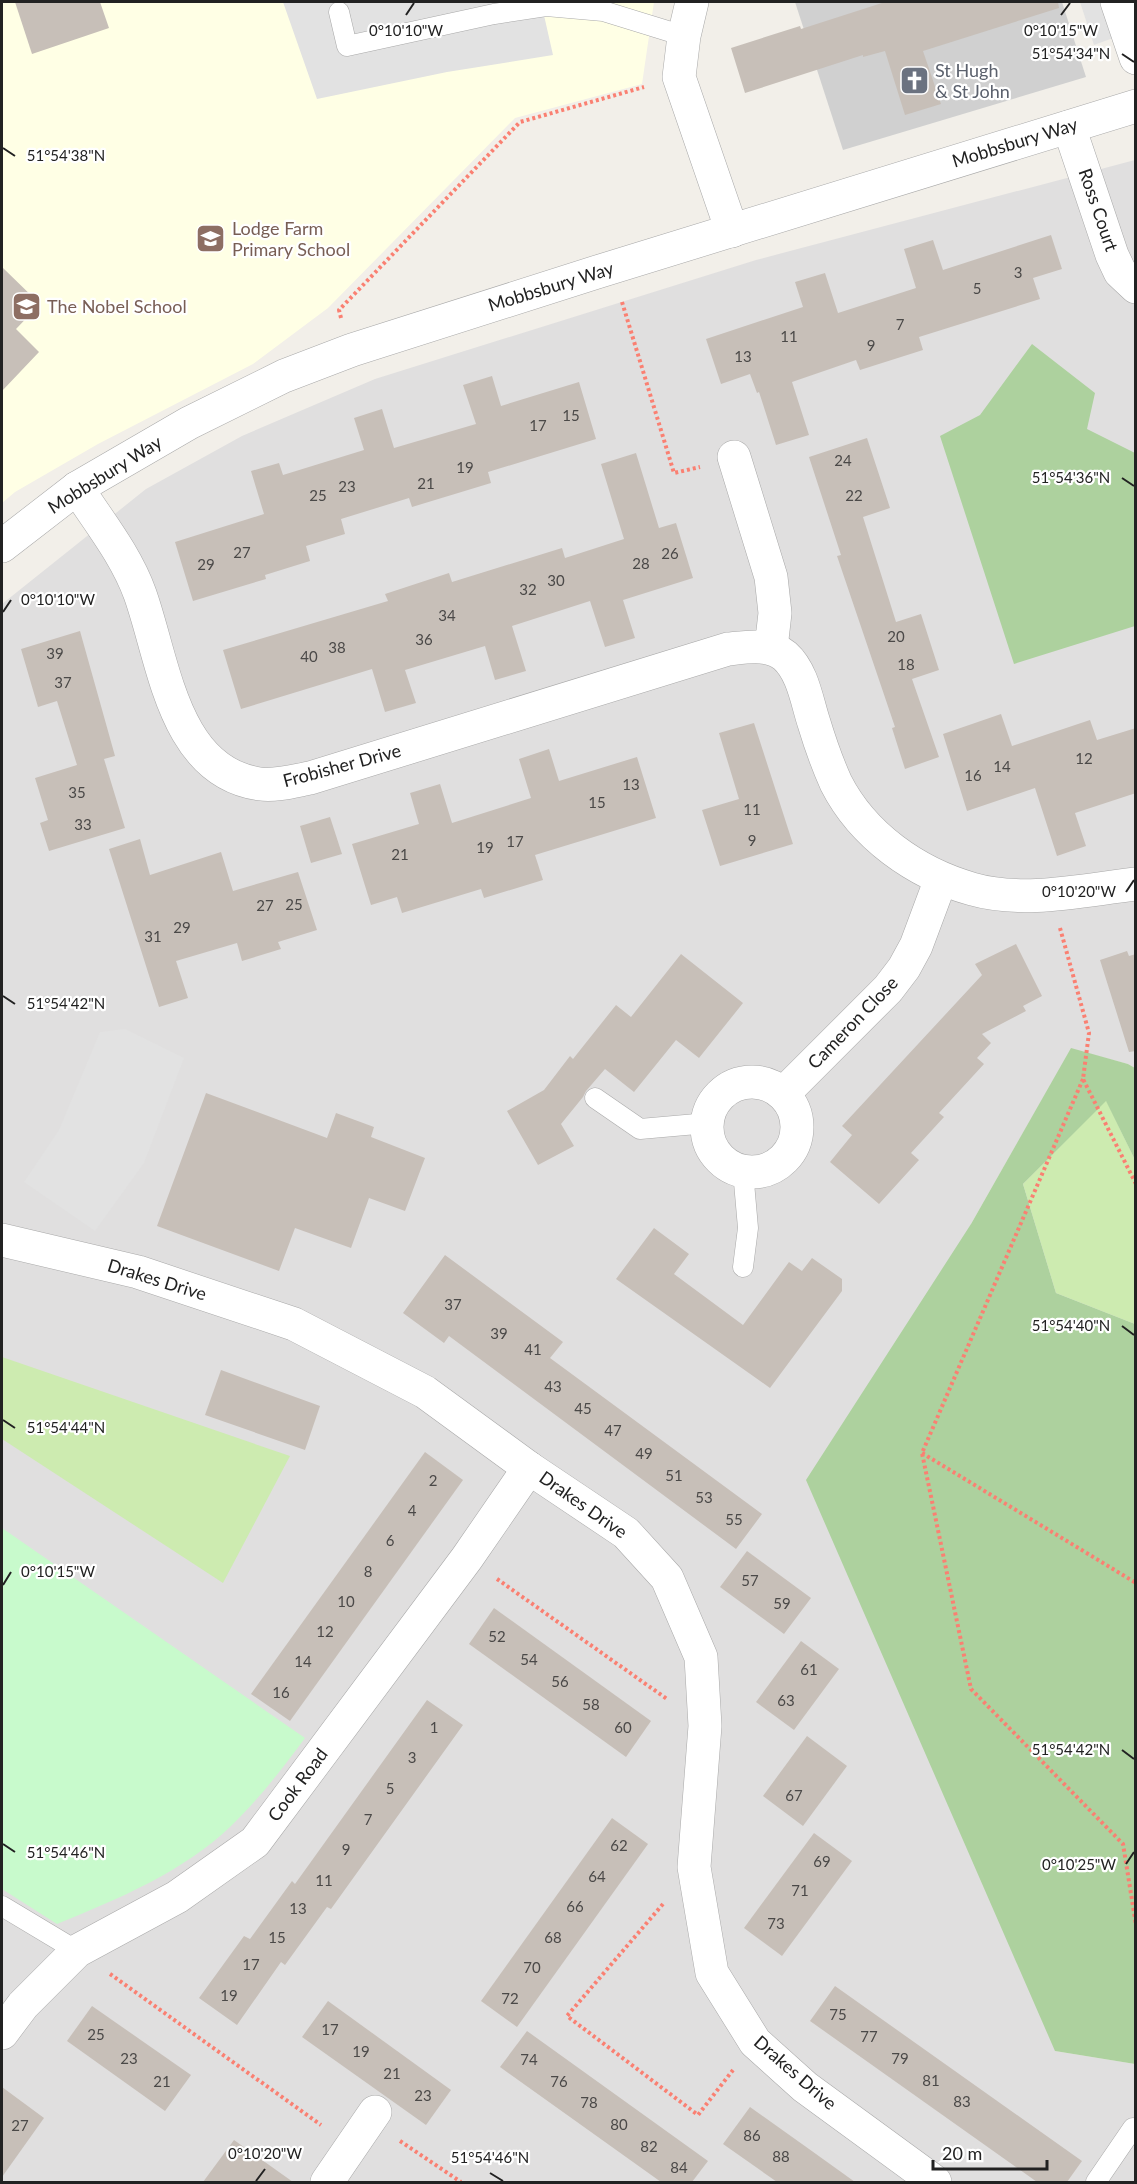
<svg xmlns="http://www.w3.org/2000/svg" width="1137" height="2184" font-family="Lato,sans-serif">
<rect width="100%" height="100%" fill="#f2efe9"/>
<polygon fill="#e0dfdf" points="1135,160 1135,1068 1128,1064 1071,1049 971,1224 1055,2051 1135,2064 1135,2182 2,2182 2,604 146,489 242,436 375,379 756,260"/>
<polygon fill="#ffffe5" points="2,2 654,2 642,84 515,118 328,308 253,364 98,444 15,492 2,503"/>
<polygon fill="#d0d0d0" points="795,2 1062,2 1086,77 843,150"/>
<g fill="#cdebb0">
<polygon points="1106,1100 1135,1160 1135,1324 1056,1293 1023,1184"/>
<polygon points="2,1357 290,1456 223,1583 2,1439"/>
</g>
<g fill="#add19e">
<polygon points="1032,344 1095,393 1087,429 1135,453 1135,626 1014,664 940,436 980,415"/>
<polygon points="1071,1048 1128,1064 1135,1068 1135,1160 1106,1101 1023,1184 1056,1293 1135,1324 1135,2064 1055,2051 806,1480 971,1224"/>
</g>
<path fill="#c8facc" d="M2,1528L305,1738C282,1769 259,1799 231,1826C183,1872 118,1899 57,1924L2,1889Z"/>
<g fill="#e2e2e2">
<polygon points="283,2 541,2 553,55 447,72 317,99"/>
<polygon points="1080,2 1135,2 1135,30 1094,45"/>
<polygon points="125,1029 184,1058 144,1163 95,1231 24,1182 59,1130 100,1032"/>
</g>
<g fill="#c7bfb8">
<polygon points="15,2 100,2 109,28 32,54"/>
<polygon points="885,2 1058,2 1059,8 923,51 941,104 905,115 885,51 863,57 863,55 745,93 731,48 800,26 801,29"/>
<polygon points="1051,235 1062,269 1033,278 1040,299 919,337 923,350 860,370 856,360 792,382 809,435 776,445 759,392 757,393 750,374 721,384 706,339 803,307 795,282 825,273 838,313 916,288 904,249 933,240 943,270"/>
<polygon points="2,267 40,304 16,329 39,352 2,391"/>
<polygon points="492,376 501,406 579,382 596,439 488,472 491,483 412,507 409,498 341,519 345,534 306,546 310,561 265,575 266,579 193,601 175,542 264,514 251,471 279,463 283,475 364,450 354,418 382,409 394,448 476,424 463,385"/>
<polygon points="867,438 890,508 863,517 896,622 921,614 939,670 912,679 939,757 905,769 892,728 895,727 837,556 841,555 809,457"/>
<polygon points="636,453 659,528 676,523 693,578 623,600 635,638 605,647 590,601 512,626 526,671 495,680 485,646 405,670 416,703 385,712 372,669 241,709 223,650 388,601 385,594 449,573 452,582 562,548 565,558 624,539 601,464"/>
<polygon points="80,631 115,756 104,759 125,828 49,851 40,823 48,820 35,778 77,765 57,701 38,707 21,649"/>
<polygon points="1001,714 1012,746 1090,720 1097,740 1136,728 1136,793 1075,813 1086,846 1057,856 1035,788 967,811 943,734"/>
<polygon points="754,723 793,844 720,866 702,810 739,799 719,733"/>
<polygon points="549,749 559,781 637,757 656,818 535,855 543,880 484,898 481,889 402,913 397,897 371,905 352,844 419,824 410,793 440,784 452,823 531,798 519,759"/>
<polygon points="330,817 342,854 311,863 300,826"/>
<polygon points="140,839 150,875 221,852 233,891 298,872 317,930 278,942 281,949 242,961 237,943 176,961 188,998 159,1007 109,849"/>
<polygon points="1016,944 1042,996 1023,1006 1026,1011 982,1034 991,1043 977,1058 984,1064 939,1113 944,1117 911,1153 919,1160 879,1204 830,1162 852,1135 842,1126 982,975 975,964"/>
<polygon points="1127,951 1129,956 1136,954 1136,1051 1129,1052 1100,960"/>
<polygon points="681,954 743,1003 699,1058 676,1040 634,1092 605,1069 586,1091 583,1097 561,1124 574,1146 538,1165 507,1111 544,1090 570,1056 573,1059 616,1005 631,1017"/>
<polygon points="206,1093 327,1138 336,1113 374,1127 371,1137 425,1158 405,1211 369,1198 351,1248 295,1228 279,1271 157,1226"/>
<polygon points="654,1228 689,1254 674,1274 743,1325 789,1262 802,1271 812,1258 842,1279 842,1291 770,1388 616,1279"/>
<polygon points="445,1255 563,1342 550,1358 762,1514 736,1549 449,1336 444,1343 403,1313"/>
<polygon points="221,1370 320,1406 305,1450 205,1415"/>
<polygon points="425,1452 463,1480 290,1721 251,1694"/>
<polygon points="747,1551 811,1598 784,1634 720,1587"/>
<polygon points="494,1608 651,1721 626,1757 469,1644"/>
<polygon points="801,1641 839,1669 794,1730 756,1702"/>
<polygon points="427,1700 463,1725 331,1909 327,1907 285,1965 281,1962 237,2025 199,1998 244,1936 250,1939 292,1881 295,1884"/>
<polygon points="807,1736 847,1766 803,1826 763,1796"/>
<polygon points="612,1818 648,1844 517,2027 481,2001"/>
<polygon points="814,1833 852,1861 782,1956 744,1928"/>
<polygon points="835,1986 1082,2161 1067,2182 1037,2182 810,2021"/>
<polygon points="328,2001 451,2090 426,2125 302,2037"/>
<polygon points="92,2006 191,2075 165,2111 67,2041"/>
<polygon points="527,2031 708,2161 692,2182 661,2182 500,2067"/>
<polygon points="2,2087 44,2118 2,2177"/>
<polygon points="750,2107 809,2149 855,2182 777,2182 723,2144"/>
<polygon points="234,2140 293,2182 203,2182"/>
</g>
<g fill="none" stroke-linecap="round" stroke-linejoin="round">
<defs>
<g id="service">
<polyline points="339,12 347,46 494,14 546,6 603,11 684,36"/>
<polyline points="595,1098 640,1129 708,1123"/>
<polyline points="743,1171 748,1228 743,1267"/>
<polyline points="2,1906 77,1951"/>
<polyline points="1096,2182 1133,2128 1136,2129"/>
</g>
<g id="minor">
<polyline points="692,2 684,36 679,77 732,231"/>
<polyline points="1117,2 1136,58"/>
<polyline points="1069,127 1112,255 1120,272 1136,287"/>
<polyline points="734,457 771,577 775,613 771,648"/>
<path d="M77,488C99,522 126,555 140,594C164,661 173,772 260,784C277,786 294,781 310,778L728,649C748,647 769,643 785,656C803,672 807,702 814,723C820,743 827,763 836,783C863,836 916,873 972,889C1024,904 1083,890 1136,884"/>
<circle cx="752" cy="1127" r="45"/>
<polyline points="783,1094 888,989 904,968 916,946 941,879"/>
<polyline points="2,1240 138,1272 294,1324 425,1392 529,1468 626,1533 667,1578 701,1657 705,1726 694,1867 712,1973 755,2042 805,2087 935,2182"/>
<polyline points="2,2033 23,2005 77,1951 177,1897 255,1842 467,1558 529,1468"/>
<polyline points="327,2182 375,2112"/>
</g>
<polyline id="tertiary" points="2,546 77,488 189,423 284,376 352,350 597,272 1136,106"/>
</defs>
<use href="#service" stroke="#a9a9a9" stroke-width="21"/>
<use href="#minor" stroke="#a9a9a9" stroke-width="34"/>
<use href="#tertiary" stroke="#a9a9a9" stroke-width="34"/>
<g stroke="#fa8072" stroke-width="4" stroke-dasharray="3 3" stroke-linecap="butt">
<polyline points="622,302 674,473 700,467"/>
<polyline points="341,318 339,310 520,122 644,87"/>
<polyline points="1060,928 1089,1033 1083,1079 1136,1184"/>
<polyline points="1083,1079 922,1453 971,1689 1123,1844 1136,1925"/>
<polyline points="922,1453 1136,1583"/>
<polyline points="497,1579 667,1699"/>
<polyline points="663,1904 567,2016 698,2115 733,2070"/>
<polyline points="110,1974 321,2125"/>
<polyline points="400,2141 461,2182"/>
</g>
<use href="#service" stroke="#fff" stroke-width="20"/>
<use href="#minor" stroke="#fff" stroke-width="33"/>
<use href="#tertiary" stroke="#fff" stroke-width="33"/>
</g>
<path fill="none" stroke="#222" stroke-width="2" d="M406,15L414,3M1061,15L1070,3M1122,54L1134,62M3,148L15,156M1122,478L1134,486M3,612L11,600M1126,892L1134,880M3,996L15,1004M1122,1326L1134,1335M3,1420L15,1428M3,1585L11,1572M1122,1750L1134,1759M3,1844L15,1852M1126,1864L1134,1852M490,2173L503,2181M256,2181L265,2169"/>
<defs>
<symbol id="church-square" viewBox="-11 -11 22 22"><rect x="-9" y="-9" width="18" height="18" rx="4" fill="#6b7280" stroke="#fff"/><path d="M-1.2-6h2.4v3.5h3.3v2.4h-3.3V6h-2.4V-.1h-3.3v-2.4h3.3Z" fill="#fff"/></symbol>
<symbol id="school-square" viewBox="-11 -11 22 22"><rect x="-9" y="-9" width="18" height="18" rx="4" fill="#8d6e63" stroke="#fff"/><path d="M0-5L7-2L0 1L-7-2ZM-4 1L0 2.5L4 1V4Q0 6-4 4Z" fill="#fff"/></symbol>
</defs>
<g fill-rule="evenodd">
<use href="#church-square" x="898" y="64" width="33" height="33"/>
<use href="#school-square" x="194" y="222" width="33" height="33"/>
<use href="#school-square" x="10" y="290" width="33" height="33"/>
</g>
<g text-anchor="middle" stroke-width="4.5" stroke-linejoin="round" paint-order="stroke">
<g font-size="15" fill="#4b4948">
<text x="1018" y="278">3</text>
<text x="977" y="294">5</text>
<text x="900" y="330">7</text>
<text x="789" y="342">11</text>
<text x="871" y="351">9</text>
<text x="743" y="362">13</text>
<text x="571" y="421">15</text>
<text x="538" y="431">17</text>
<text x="843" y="466">24</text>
<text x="465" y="473">19</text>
<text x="426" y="489">21</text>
<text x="347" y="492">23</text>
<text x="318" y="501">25</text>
<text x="854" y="501">22</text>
<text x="242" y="558">27</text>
<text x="670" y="559">26</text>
<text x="641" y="569">28</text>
<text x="206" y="570">29</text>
<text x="556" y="586">30</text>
<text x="528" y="595">32</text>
<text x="447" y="621">34</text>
<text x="896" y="642">20</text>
<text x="424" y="645">36</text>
<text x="337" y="653">38</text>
<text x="55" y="659">39</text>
<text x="309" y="662">40</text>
<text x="906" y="670">18</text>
<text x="63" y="688">37</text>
<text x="1084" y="764">12</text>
<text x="1002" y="772">14</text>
<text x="973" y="781">16</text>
<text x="631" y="790">13</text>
<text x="77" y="798">35</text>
<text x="597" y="808">15</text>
<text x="752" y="815">11</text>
<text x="83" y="830">33</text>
<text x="752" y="846">9</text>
<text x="515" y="847">17</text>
<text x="485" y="853">19</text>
<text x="400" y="860">21</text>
<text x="294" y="910">25</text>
<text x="265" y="911">27</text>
<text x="182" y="933">29</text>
<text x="153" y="942">31</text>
<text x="453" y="1310">37</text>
<text x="499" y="1339">39</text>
<text x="533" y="1355">41</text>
<text x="553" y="1392">43</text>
<text x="583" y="1414">45</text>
<text x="613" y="1436">47</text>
<text x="644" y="1459">49</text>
<text x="674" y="1481">51</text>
<text x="433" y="1486">2</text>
<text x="704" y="1503">53</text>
<text x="412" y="1516">4</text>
<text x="734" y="1525">55</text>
<text x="390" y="1546">6</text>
<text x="368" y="1577">8</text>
<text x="750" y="1586">57</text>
<text x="346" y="1607">10</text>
<text x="782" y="1609">59</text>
<text x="325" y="1637">12</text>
<text x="497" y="1642">52</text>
<text x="529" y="1665">54</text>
<text x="303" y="1667">14</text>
<text x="809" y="1675">61</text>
<text x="560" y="1687">56</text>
<text x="281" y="1698">16</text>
<text x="786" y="1706">63</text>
<text x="591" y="1710">58</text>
<text x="434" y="1733">1</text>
<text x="623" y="1733">60</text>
<text x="412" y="1763">3</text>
<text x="390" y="1794">5</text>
<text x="794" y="1801">67</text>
<text x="368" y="1825">7</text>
<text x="619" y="1851">62</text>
<text x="346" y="1855">9</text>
<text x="822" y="1867">69</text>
<text x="597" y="1882">64</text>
<text x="324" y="1886">11</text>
<text x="800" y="1896">71</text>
<text x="575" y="1912">66</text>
<text x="298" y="1914">13</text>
<text x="776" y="1929">73</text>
<text x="277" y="1943">15</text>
<text x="553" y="1943">68</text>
<text x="251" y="1970">17</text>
<text x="532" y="1973">70</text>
<text x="229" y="2001">19</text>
<text x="510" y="2004">72</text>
<text x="838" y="2020">75</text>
<text x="330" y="2035">17</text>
<text x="96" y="2040">25</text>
<text x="869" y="2042">77</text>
<text x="361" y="2057">19</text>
<text x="129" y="2064">23</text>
<text x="900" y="2064">79</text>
<text x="529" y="2065">74</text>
<text x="392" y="2079">21</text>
<text x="931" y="2086">81</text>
<text x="162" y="2087">21</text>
<text x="559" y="2087">76</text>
<text x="423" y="2101">23</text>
<text x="962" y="2107">83</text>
<text x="589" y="2108">78</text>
<text x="619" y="2130">80</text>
<text x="20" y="2131">27</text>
<text x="752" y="2141">86</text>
<text x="649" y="2152">82</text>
<text x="781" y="2162">88</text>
<text x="679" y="2173">84</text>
</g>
<g font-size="18" fill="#5b616d" stroke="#fff" text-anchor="start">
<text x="935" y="77">St Hugh<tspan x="935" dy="21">&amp; St John</tspan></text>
</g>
<g font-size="18" fill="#222" stroke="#fff">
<text transform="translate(1015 143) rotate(-17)" y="6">Mobbsbury Way</text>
<text transform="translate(1098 210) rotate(71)" y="6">Ross Court</text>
<text transform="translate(551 287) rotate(-17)" y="6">Mobbsbury Way</text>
<text transform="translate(105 475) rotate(-32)" y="6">Mobbsbury Way</text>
<text transform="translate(342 766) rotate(-15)" y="6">Frobisher Drive</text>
<text transform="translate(853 1023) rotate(-46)" y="6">Cameron Close</text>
<text transform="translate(157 1280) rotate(17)" y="6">Drakes Drive</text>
<text transform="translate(583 1505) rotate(35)" y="6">Drakes Drive</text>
<text transform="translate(298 1785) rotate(-53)" y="6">Cook Road</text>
<text transform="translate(795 2073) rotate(41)" y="6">Drakes Drive</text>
</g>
<g font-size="18" fill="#785e54" stroke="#fff" text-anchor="start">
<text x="232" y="235">Lodge Farm<tspan x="232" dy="21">Primary School</tspan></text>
<text x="47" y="313">The Nobel School</text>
</g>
</g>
<g font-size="15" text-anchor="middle" fill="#222" stroke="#fff" stroke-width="4.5" stroke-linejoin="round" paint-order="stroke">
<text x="406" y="36">0°10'10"W</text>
<text x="1061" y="36">0°10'15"W</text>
<text x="1071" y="59">51°54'34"N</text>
<text x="66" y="161">51°54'38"N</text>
<text x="1071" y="483">51°54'36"N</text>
<text x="58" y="605">0°10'10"W</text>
<text x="1079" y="897">0°10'20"W</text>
<text x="66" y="1009">51°54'42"N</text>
<text x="1071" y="1331">51°54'40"N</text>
<text x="66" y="1433">51°54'44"N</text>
<text x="58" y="1577">0°10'15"W</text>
<text x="1071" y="1755">51°54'42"N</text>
<text x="66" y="1858">51°54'46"N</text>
<text x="1079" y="1870">0°10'25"W</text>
<text x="265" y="2159">0°10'20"W</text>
<text x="490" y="2163">51°54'46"N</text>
</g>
<rect width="1137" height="2184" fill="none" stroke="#222222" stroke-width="6"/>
<path d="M933 2160v9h114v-9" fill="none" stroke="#222222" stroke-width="3"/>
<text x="942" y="2160" font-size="18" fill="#222222" stroke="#ffffff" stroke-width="4.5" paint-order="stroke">20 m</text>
</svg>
